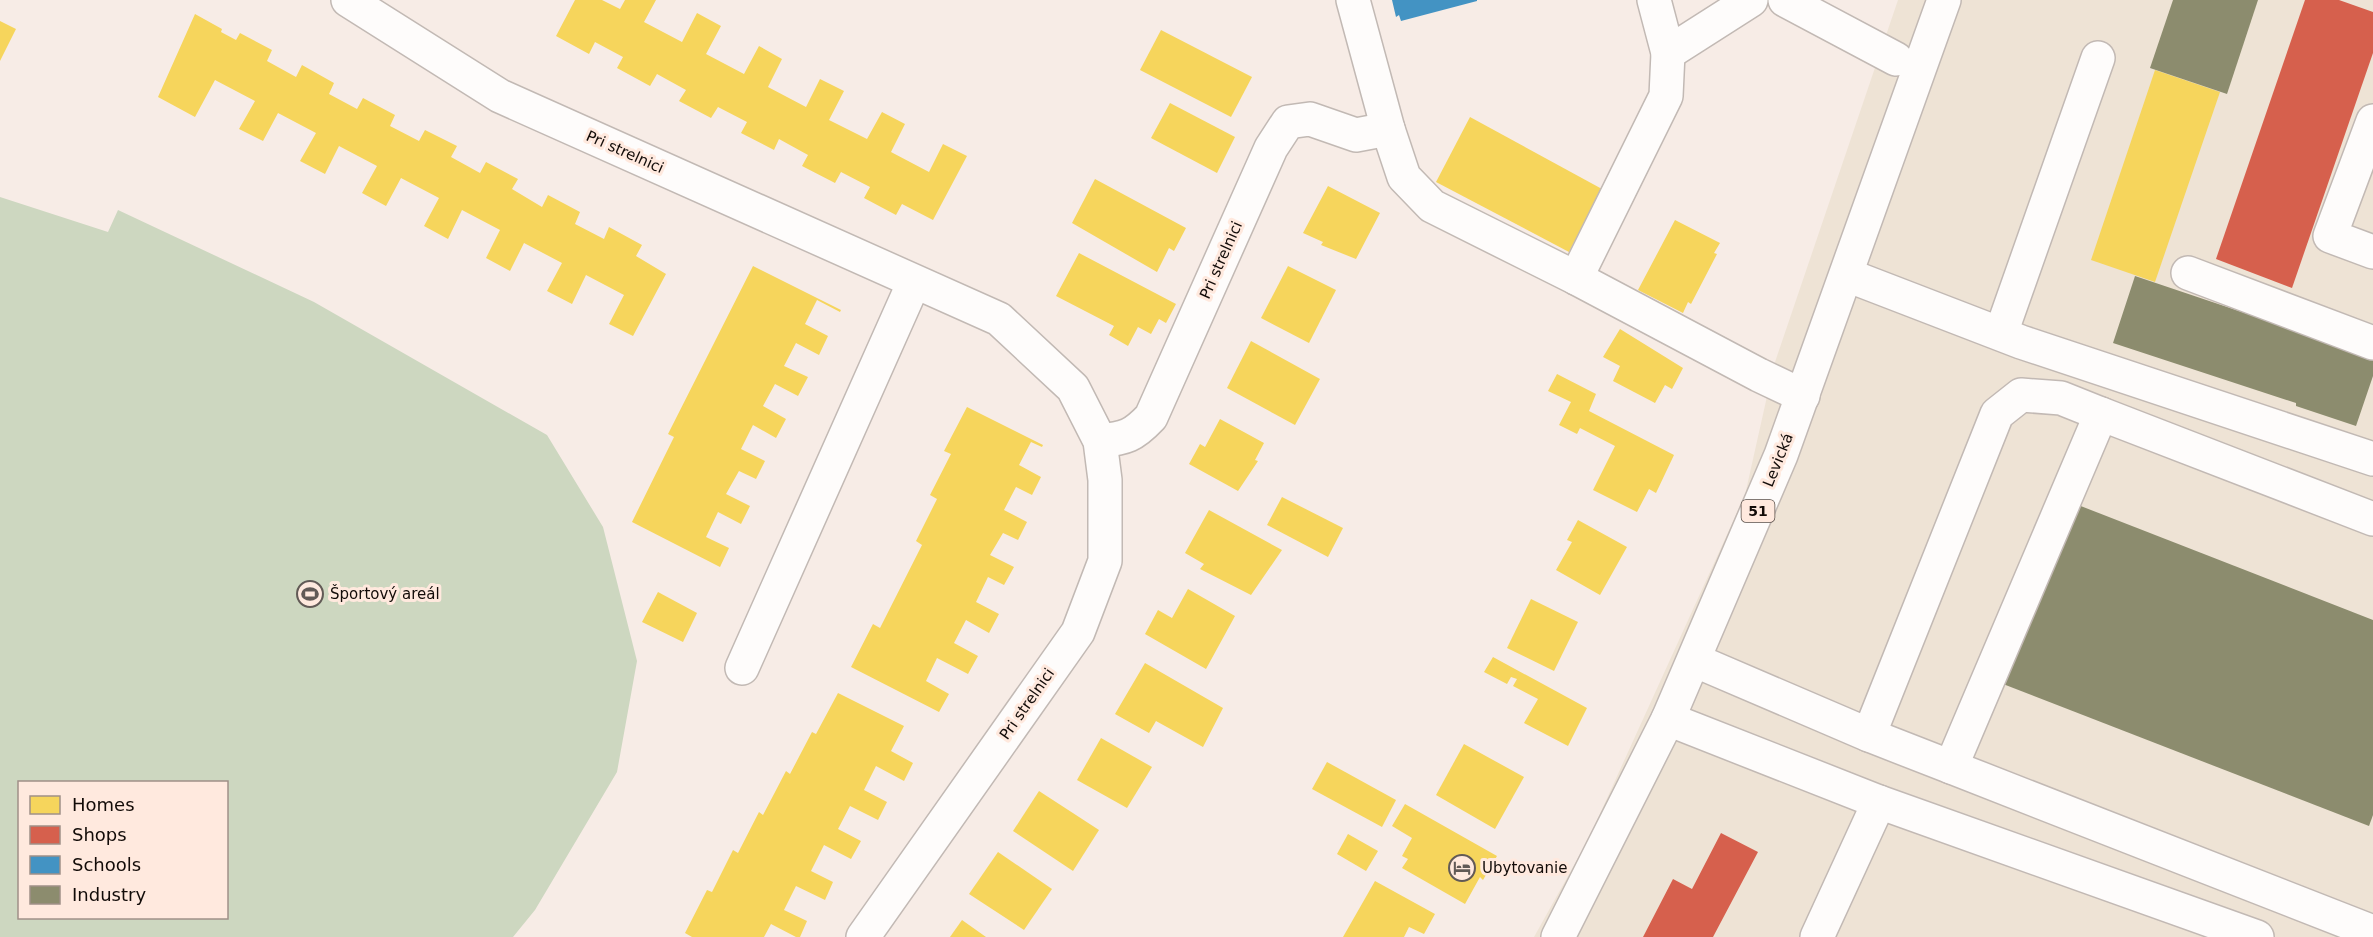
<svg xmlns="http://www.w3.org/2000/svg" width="2373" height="937" font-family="'DejaVu Sans',sans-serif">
<rect width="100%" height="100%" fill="#f7ece6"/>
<polygon fill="#eee3d5" points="1898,0 2373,0 2373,937 1534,937 1588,840 1745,495 1774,365"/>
<path fill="#cdd7c0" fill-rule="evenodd" d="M0,197L108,232L118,210L314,302L547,435L603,527L637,661L617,772L535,910L513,937H0ZM226,782V918H20V782Z"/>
<g fill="#f6d55c">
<polygon points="575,0 602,0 620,9 625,0 656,0 644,22 682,42 697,13 721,26 706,54 744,74 759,46 782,59 768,87 806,107 820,79 844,91 829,120 867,139 882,112 905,124 891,152 929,172 943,144 967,156 933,220 902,204 896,215 864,198 870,187 841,172 835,183 802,166 808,155 779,139 774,150 741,133 747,122 718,107 711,118 679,101 686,90 657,74 650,86 617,68 623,57 595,42 589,54 556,36"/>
<polygon points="195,14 222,29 221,32 236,40 240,33 272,50 267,61 296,77 302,65 334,83 329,94 357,109 363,98 395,115 390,126 419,141 425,130 457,146 451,157 480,173 486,162 518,179 512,189 542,207 548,195 580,212 575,224 604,239 609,227 642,245 636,256 666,274 633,336 609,324 624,295 586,275 572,304 547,291 562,263 524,243 510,271 486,258 500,230 462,210 448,239 424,226 439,198 401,178 386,206 362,193 377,166 339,146 325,174 300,161 316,133 278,113 263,141 239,129 255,101 215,80 195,117 158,97"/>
<polygon points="0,21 16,29 0,61"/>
<polygon points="1161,30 1252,77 1231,117 1140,70"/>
<polygon points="2155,70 2220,92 2155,282 2091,260"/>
<polygon points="1170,103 1235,137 1217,173 1151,138"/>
<polygon points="1470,117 1602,189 1569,252 1436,182"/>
<polygon points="1095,179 1186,228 1174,251 1169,248 1157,272 1072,223"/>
<polygon points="1328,186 1380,213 1356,259 1321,245 1323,242 1303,233"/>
<polygon points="1675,220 1720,243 1714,253 1717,254 1691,304 1688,302 1683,313 1638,290"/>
<polygon points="1079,253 1176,304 1166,323 1159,319 1151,334 1138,327 1128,346 1109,335 1114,326 1056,296"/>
<polygon points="753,266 841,310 840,312 817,300 805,324 828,336 819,355 796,343 784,366 808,377 798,396 775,384 763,406 786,419 776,438 753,425 741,449 765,461 756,479 739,471 726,494 750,506 741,524 718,512 706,537 729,548 720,567 632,522 674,437 668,434"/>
<polygon points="1288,266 1336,290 1309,343 1261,318"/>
<polygon points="1620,329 1683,368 1672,389 1665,385 1655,403 1613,381 1620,366 1603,357"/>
<polygon points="1251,341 1320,379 1295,425 1227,388"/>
<polygon points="1557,374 1596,394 1589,411 1674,455 1656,493 1649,489 1637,512 1593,490 1615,446 1580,428 1577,434 1559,425 1571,402 1548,391"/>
<polygon points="967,407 1043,445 1042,447 1031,442 1019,465 1041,477 1032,495 1016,487 1004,510 1027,522 1018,540 1003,533 990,555 1014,567 1004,585 988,577 976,602 999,614 989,633 966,620 954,643 978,656 968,674 937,658 926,681 949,694 939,712 851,667 873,624 880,628 922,545 916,541 937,499 930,495 951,454 944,451"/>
<polygon points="1220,419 1264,443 1255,460 1258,461 1238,491 1189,464 1200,444 1205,447"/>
<polygon points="1282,497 1343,528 1328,557 1267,525"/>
<polygon points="1209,510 1282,550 1251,595 1200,569 1204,564 1185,553"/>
<polygon points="1578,520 1627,547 1600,595 1556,570 1572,542 1567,540"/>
<polygon points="1188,589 1235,616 1206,669 1145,634 1158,610 1172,618"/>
<polygon points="658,592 697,613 683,642 642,622"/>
<polygon points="1531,599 1578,622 1554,671 1507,648"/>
<polygon points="1493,657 1587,708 1568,746 1524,723 1538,699 1513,686 1517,679 1511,677 1507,684 1484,672"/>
<polygon points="1145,663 1223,708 1203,747 1156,721 1149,733 1115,714"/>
<polygon points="838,693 904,726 891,751 913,763 904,781 876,766 864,790 887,802 878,820 850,806 838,829 861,841 851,859 824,845 811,871 833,882 825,900 796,886 784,910 807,921 800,937 796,937 771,924 764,937 692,937 685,933 707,890 712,892 733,850 738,853 759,812 763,815 786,771 790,774 812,732 816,734"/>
<polygon points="1101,738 1152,767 1127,808 1077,780"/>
<polygon points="1464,744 1524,777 1495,829 1436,795"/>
<polygon points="1327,762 1396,800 1382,827 1312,789"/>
<polygon points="1039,791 1099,830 1073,871 1013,831"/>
<polygon points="1405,804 1497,856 1483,880 1480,877 1465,904 1402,868 1408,859 1402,856 1412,838 1392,826"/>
<polygon points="1348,834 1378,851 1366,871 1337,854"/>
<polygon points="998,852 1052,889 1024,930 969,894"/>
<polygon points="1375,881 1435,914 1424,934 1409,927 1404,937 1343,937"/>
<polygon points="962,920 986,937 950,937"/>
</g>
<g fill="#d6604d">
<polygon points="2305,0 2339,0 2373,12 2373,53 2292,288 2216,259"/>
<polygon points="1721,833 1758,852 1713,937 1643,937 1673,879 1692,889"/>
</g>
<polygon fill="#4393c3" points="1392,0 1477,0 1477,1 1401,21 1399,15 1396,17"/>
<g fill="#8c8c6e">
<polygon points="2173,0 2258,0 2227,94 2150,68"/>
<polygon points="2135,276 2373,356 2373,376 2356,426 2296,406 2296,403 2113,343"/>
<polygon points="2073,503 2373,620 2373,815 2369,826 2003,684"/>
</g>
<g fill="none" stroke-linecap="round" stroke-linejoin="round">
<defs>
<g id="minor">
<polyline points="348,0 500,96 999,319 1073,388 1100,441 1105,480 1105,561 1078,632 863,937"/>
<polyline points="1353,0 1388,129 1404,177 1432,206 1576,278 1759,375 1803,396"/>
<polyline points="1785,0 1896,59"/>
<polyline points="1668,53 1751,0"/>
<polyline points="2373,121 2330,236 2373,252"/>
<polyline points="2188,273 2373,343"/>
<polyline points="1847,275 2021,342 2373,459"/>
<polyline points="1576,278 1666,96 1668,53 1654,0"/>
<polyline points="2001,333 2098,58"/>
<path d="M1100,441C1126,438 1133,436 1151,417L1271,148L1288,122L1310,119L1356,135L1388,129"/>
<polyline points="1694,660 1869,735 1951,767 2101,414 2373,519"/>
<polyline points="742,668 914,282"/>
<polyline points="1668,719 1879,802 2257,937"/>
<polyline points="1869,735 1997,414 2021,395 2061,398 2101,414"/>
<polyline points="1951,767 2373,932"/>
<polyline points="1817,937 1879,802"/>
</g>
<polyline id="major" points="1558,937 1668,719 1781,455 1944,0"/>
</defs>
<use href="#minor" stroke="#c2b9b4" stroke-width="36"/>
<use href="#major" stroke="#c2b9b4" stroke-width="36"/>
<use href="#minor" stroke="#fefcfb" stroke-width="33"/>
<use href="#major" stroke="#fefcfb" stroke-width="33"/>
</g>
<defs>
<symbol id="stadium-ring" viewBox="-11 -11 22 22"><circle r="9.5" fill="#ffe9de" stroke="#625a56" stroke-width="1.5"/><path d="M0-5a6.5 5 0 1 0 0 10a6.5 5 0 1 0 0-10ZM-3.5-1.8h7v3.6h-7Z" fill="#625a56"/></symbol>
<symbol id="hotel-ring" viewBox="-11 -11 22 22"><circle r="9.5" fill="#ffe9de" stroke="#625a56" stroke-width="1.5"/><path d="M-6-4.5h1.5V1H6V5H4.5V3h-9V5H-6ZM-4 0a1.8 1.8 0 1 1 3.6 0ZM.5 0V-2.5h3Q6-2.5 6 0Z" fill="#625a56"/></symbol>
</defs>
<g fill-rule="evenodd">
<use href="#stadium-ring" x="295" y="579" width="30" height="30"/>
<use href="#hotel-ring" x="1447" y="853" width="30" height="30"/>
</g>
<g text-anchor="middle" stroke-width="6" stroke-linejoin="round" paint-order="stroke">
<rect fill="#ffe9de" stroke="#594e48" stroke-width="1.5" x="1741.5" y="500" width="33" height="22" rx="4.5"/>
<g font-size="14" font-weight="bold" fill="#120b08">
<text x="1758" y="516">51</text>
</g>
<g font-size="15" fill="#120b08" stroke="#ffe9de">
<text transform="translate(625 152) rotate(24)" y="5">Pri strelnici</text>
<text transform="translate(1221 260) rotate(-66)" y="5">Pri strelnici</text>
<text transform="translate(1778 460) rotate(-68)" y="5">Levická</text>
<text transform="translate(1027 704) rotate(-55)" y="5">Pri strelnici</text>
</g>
<g font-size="15" fill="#120b08" stroke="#ffe9de" text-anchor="start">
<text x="330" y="599">Športový areál</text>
<text x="1482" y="873">Ubytovanie</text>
</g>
</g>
<rect x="18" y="781" width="210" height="138" fill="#ffe9de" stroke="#a09088" stroke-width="1.5"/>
<rect x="30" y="796" width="30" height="18" fill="#f6d55c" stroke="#a09088" stroke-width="1.5"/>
<text x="72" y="811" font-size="18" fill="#120b08">Homes</text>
<rect x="30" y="826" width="30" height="18" fill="#d6604d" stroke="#a09088" stroke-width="1.5"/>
<text x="72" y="841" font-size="18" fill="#120b08">Shops</text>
<rect x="30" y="856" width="30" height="18" fill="#4393c3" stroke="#a09088" stroke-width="1.5"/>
<text x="72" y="871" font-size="18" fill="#120b08">Schools</text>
<rect x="30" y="886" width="30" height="18" fill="#8c8c6e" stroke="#a09088" stroke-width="1.5"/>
<text x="72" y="901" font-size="18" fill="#120b08">Industry</text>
</svg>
